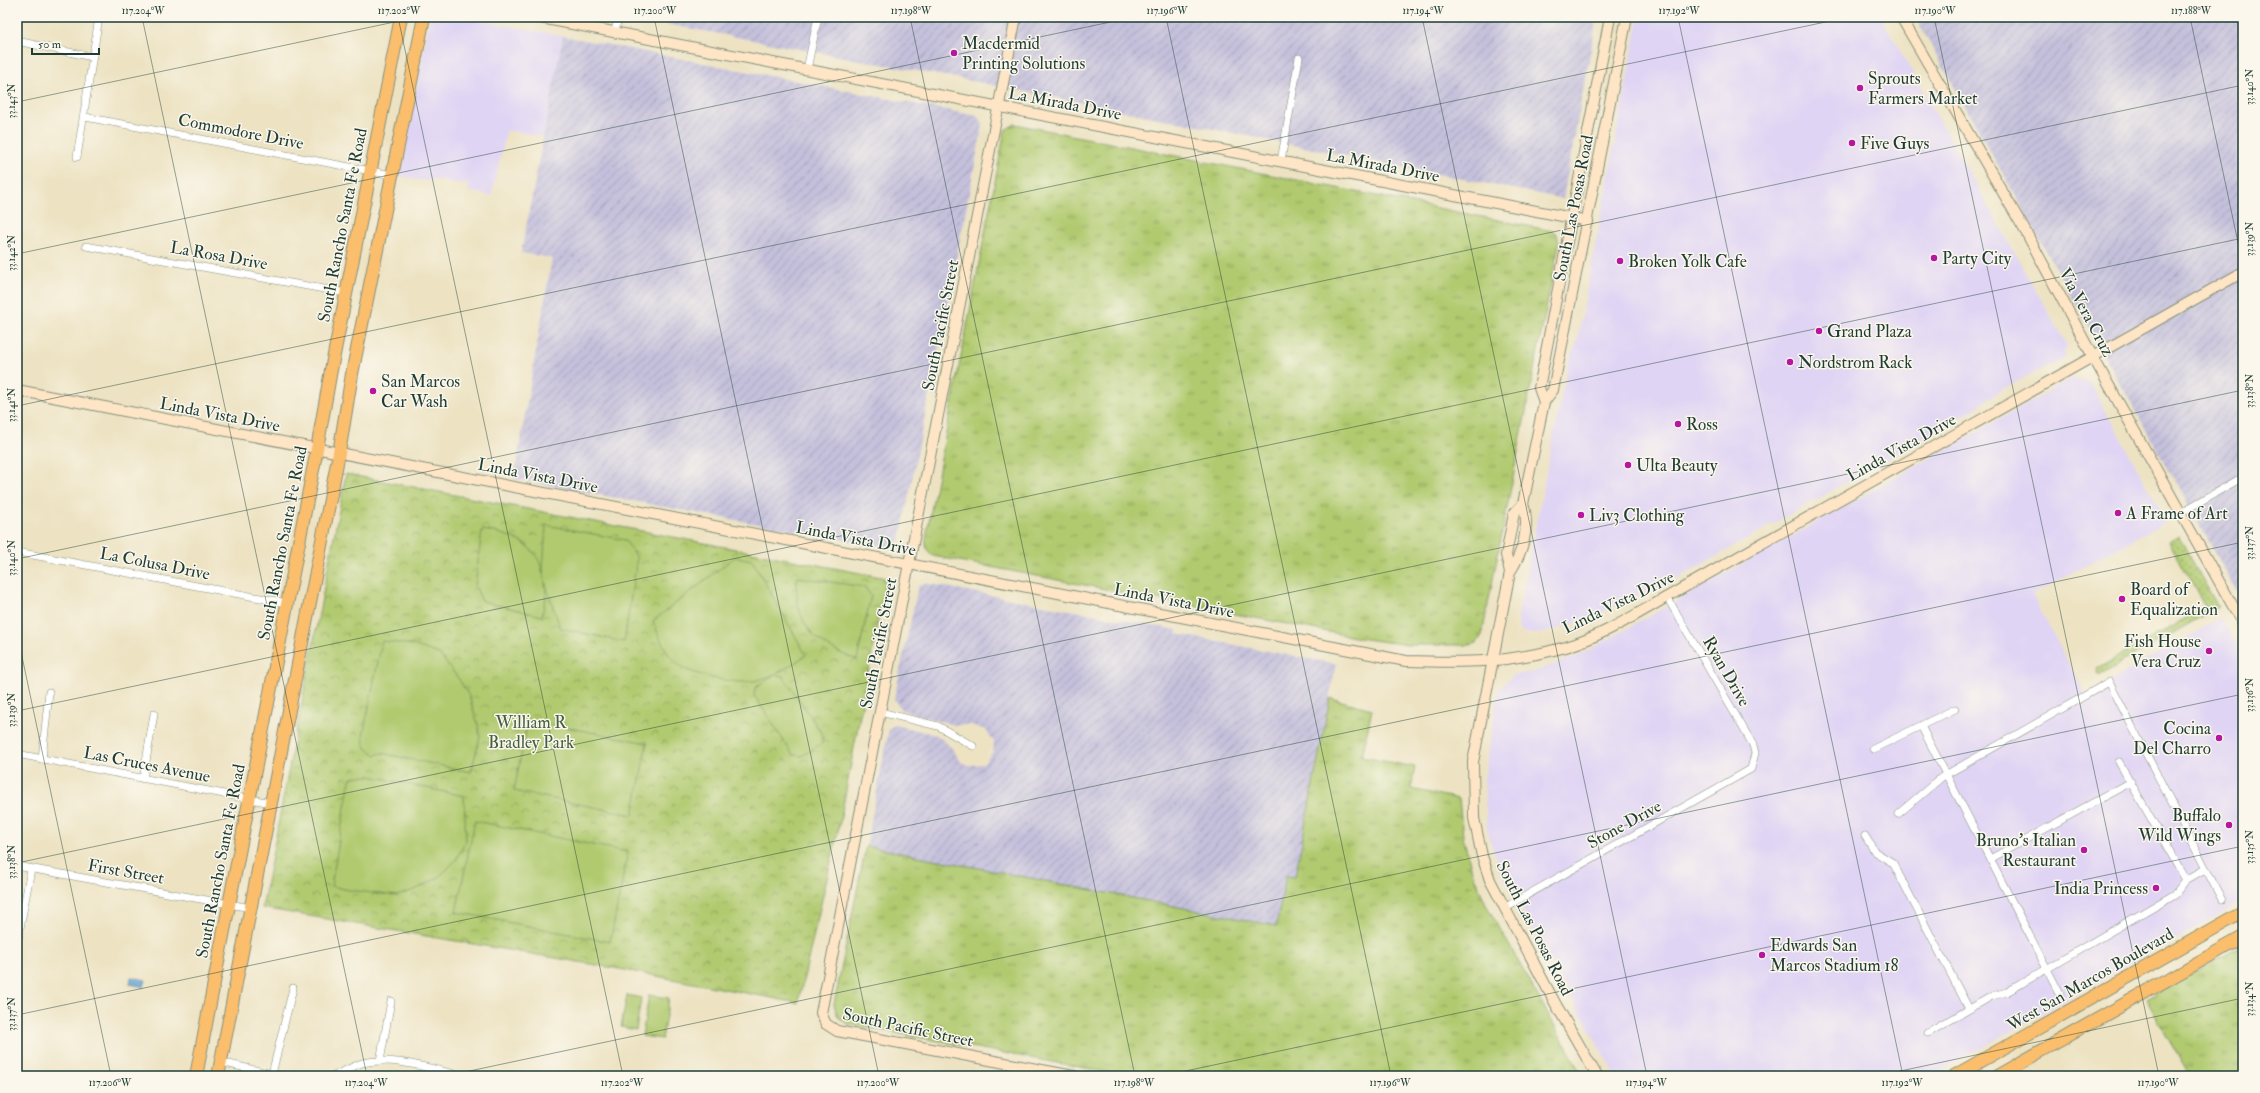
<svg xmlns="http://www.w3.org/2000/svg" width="2260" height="1093" font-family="'IM FELL Double Pica',serif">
<defs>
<pattern id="industrial-furrows" width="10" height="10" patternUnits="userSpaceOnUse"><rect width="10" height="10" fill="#c4c0db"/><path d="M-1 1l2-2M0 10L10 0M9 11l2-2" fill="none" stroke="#9f9db2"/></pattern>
<pattern id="grass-tufts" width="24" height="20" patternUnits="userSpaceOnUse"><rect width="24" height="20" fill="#b1ca6f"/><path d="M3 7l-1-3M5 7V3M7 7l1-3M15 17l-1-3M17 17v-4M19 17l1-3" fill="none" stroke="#8fa55c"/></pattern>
<pattern id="park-crowns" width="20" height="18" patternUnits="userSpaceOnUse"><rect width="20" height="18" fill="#b1ca6f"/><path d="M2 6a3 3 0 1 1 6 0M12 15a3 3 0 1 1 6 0" fill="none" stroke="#8fa55c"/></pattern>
<pattern id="garden-dots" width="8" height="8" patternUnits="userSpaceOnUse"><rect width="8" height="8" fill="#b1ca6f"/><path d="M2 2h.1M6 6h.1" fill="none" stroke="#8fa55c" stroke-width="1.8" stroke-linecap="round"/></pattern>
<pattern id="water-rules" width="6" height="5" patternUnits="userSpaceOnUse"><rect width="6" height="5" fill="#69acde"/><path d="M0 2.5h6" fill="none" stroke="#568db5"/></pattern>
</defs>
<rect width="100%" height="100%" fill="#fbf7ec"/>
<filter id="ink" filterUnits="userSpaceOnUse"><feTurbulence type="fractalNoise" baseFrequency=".025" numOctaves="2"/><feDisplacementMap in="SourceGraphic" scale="8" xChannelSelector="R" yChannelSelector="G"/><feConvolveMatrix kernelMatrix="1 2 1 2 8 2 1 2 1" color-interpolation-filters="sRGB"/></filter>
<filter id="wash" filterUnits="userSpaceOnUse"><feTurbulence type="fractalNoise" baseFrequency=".012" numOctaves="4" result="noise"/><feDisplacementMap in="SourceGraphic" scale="16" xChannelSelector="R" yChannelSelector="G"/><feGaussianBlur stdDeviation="0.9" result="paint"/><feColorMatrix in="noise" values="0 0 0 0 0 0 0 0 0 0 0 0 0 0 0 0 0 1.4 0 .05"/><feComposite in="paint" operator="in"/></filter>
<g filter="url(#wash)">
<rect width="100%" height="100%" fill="#ede3c3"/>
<g fill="#e0d4f4">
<polygon points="430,17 462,17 563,36 544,137 507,130 491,196 468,191 469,185 434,179 425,181 400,176"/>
<polygon points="1639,17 1881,17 2067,345 2063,359 2014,383 1991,396 1973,410 1652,593 1645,592 1603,612 1573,624 1544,633 1531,634 1521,631 1518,624 1518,616 1567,368 1577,342"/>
<polygon points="2073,378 2089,382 2167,521 2032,595 2086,695 2221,618 2243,657 2243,901 1931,1076 1616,1076 1499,869 1487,829 1484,779 1499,689 1513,675 1534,672 1580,655"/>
</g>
<g fill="url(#industrial-furrows)">
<polygon points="628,17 1597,17 1563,199 988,84"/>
<polygon points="1915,17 2243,17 2243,595 2240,597"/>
<polygon points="563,36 977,116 983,124 900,540 892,545 882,547 514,479 552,258 521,253"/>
<polygon points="925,583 1177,630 1177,634 1336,664 1295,877 1286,876 1276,926 866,847 889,728 896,725 937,735 951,747 961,762 968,765 983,764 993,752 994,742 986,730 971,725 954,725 901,710 894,699 917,591 919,585"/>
</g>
<g fill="url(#grass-tufts)" stroke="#688452">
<path d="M1015,124L1553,231L1557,234L1559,243L1482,635L1477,643L1469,645H1409L1365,639L933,556C924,548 925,543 927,531L1005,130Z"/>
<polygon points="1330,698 1372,709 1362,757 1415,767 1411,789 1459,799 1463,836 1472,871 1487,906 1583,1076 1128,1076 847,1024 838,1017 834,1004 866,846 1276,926 1286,876 1295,877"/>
<polygon points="2243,944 2243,1076 2190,1076 2146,999"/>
</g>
<polygon fill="url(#park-crowns)" stroke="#688452" points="346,474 886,578 840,822 798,1003 614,968 262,908"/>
<polygon fill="url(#garden-dots)" stroke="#688452" points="2179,537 2218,607 2099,676 2097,669 2205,607 2169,541"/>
<g fill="#b1ca6f" stroke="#688452">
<path d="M546,525L625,540L637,558L624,642L560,628L545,582L546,595L542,616L482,601L475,586L482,530C504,533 531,541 540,563C542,569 543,575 545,581L543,569Z"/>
<path d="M735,557L752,560L806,655C789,667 769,680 747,682C732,683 691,675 679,665C665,654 659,637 653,621Z"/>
<path d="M797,577L865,587L871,596L857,660C814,644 794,625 797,577Z"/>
<polygon points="382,641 413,645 439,654 458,678 469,696 478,725 480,737 471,772 381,753 376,755 366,748 363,736"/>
<polygon points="775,675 783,676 823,735 822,743 802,756 793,755 754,695 755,688"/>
<polygon points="528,720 647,743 633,815 514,791"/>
<polygon points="357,776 370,776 464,796 466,841 455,861 439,877 417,889 397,896 349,890 331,886 349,785 351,778"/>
<polygon points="475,821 628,852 610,942 456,912"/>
<polygon points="627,995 641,998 636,1030 621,1027"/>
<polygon points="649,995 669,998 662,1039 642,1036"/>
</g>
<polygon fill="url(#water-rules)" stroke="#447489" points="131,977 146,980 144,987 130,984"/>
</g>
<g filter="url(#ink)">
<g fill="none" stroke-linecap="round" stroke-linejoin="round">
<defs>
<g id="street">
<polyline points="615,32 618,17"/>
<polyline points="17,41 92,57"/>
<polyline points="807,69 818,17"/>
<polyline points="85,117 392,175"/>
<polyline points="77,157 99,17"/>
<polyline points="1281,161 1299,58"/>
<polyline points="86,246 346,293"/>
<polyline points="2180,513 2243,477"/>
<polyline points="17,552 287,603"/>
<polyline points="880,712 938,726 973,746"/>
<polyline points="1921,726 2060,994"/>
<polyline points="1873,749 1955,709"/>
<polyline points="17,754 271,803"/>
<polyline points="42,759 49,692"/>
<polyline points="2119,762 2186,880"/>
<polyline points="143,779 154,714"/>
<polyline points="1898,814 1942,777 2109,682 2222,900"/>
<polyline points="1865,836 1875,852 1893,863 1969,1009"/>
<polyline points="1990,859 2131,782"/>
<polyline points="17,866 251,908"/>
<polyline points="1504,908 1751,769 1755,753 1753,745 1667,597"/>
<polyline points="17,944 31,869"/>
<polyline points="1928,1033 1992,996 2007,992 2175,894 2186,880 2205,869"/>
<polyline points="380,1061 391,1001"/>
<polyline points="221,1062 280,1076"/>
<polyline points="272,1074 293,988"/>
<path d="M334,1076C343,1072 353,1066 362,1063C395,1056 431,1069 463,1076"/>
</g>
<g id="secondary">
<polyline points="536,17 1588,221"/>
<polyline points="1016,17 821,1013 826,1024 837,1031 1074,1076"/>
<polyline points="1901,17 2027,234 2093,357 2243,624"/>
<path d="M17,390L1406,661C1465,663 1509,663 1566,647C1602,636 1635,615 1667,597L2243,272"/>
<polyline points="1544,402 1539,388 1610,17"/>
<polyline points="1523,504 1514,513 1506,555 1510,572 1473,762 1474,818 1482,856 1490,880 1554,1001 1597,1076"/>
<path d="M1510,572C1522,554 1531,526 1523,504L1544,402L1553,390L1627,17"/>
</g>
<g id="primary">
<polyline points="196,1076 317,449 331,370 401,17"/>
<polyline points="218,1076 339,453 352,374 424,17"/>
<polyline points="1954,1076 2243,912"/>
<polyline points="1997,1076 2243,937"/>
</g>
</defs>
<use href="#street" stroke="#86907c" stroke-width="8"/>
<use href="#secondary" stroke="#86907c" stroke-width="12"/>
<use href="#primary" stroke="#86907c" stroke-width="14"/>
<use href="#street" stroke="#fff" stroke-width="7"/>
<use href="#secondary" stroke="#fde5c5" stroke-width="10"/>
<use href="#primary" stroke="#fabe6d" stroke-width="12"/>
</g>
</g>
<path fill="none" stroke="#1f3d34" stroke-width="1" stroke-opacity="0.45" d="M142,17L367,1076M398,17L623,1076M654,17L879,1076M910,17L1135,1076M1166,17L1391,1076M1422,17L1647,1076M1678,17L1903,1076M1934,17L2159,1076M2190,17L2243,266M17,102L418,17M17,254L1134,17M17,406L1849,17M17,559L2243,85M17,633L111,1076M17,711L2243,238M17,863L2243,390M17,1015L2243,542M446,1076L2243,694M1162,1076L2243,846M1877,1076L2243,998"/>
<g fill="#b5179e" stroke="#fbf7ec" stroke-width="1.5">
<circle cx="954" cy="53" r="4"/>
<circle cx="1860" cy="88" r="4"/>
<circle cx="1852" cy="143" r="4"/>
<circle cx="1934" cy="258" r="4"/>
<circle cx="1620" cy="261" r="4"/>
<circle cx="1819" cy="331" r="4"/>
<circle cx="1790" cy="362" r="4"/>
<circle cx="373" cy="391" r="4"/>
<circle cx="1678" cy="424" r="4"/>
<circle cx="1628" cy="465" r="4"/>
<circle cx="2118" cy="513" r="4"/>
<circle cx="1581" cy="515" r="4"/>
<circle cx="2122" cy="599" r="4"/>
<circle cx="2209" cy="651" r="4"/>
<circle cx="2219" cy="738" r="4"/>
<circle cx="2229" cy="825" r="4"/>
<circle cx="2084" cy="850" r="4"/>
<circle cx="2156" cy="888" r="4"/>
<circle cx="1762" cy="955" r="4"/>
</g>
<g text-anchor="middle" stroke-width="3" stroke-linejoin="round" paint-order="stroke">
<g font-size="17" fill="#1f3d34" stroke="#fbf7ec" text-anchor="start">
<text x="962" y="49">Macdermid<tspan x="962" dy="20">Printing Solutions</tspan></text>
<text x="1868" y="84">Sprouts<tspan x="1868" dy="20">Farmers Market</tspan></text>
<text x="1860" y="149">Five Guys</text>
<text x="1942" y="264">Party City</text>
<text x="1628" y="267">Broken Yolk Cafe</text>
<text x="1827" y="337">Grand Plaza</text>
<text x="1798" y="368">Nordstrom Rack</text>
<text x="381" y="387">San Marcos<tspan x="381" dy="20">Car Wash</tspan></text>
<text x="1686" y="430">Ross</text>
<text x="1636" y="471">Ulta Beauty</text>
<text x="2126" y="519">A Frame of Art</text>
<text x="1589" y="521">Liv3 Clothing</text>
<text x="2130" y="595">Board of<tspan x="2130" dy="20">Equalization</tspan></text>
<text x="2201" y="647" text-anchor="end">Fish House<tspan x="2201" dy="20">Vera Cruz</tspan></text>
<text x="2211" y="734" text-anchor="end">Cocina<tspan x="2211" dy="20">Del Charro</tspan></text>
<text x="2221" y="821" text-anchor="end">Buffalo<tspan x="2221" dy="20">Wild Wings</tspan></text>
<text x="2076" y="846" text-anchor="end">Bruno's Italian<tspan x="2076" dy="20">Restaurant</tspan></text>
<text x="2148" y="894" text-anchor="end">India Princess</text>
<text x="1770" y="951">Edwards San<tspan x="1770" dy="20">Marcos Stadium 18</tspan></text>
</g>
<g font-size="17" fill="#1f3d34" stroke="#fbf7ec">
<text transform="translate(1065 103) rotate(11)" y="6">La Mirada Drive</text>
<text transform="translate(241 131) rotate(11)" y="6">Commodore Drive</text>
<text transform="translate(1383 165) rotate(11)" y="6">La Mirada Drive</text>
<text transform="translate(1573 208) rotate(-79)" y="6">South Las Posas Road</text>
<text transform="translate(342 225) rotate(-79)" y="6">South Rancho Santa Fe Road</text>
<text transform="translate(219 255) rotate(10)" y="6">La Rosa Drive</text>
<text transform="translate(2087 312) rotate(62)" y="6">Via Vera Cruz</text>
<text transform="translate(940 325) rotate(-79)" y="6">South Pacific Street</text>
<text transform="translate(220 414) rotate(11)" y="6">Linda Vista Drive</text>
<text transform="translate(1901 447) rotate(-29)" y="6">Linda Vista Drive</text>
<text transform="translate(538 475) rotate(11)" y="6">Linda Vista Drive</text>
<text transform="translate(856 538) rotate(11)" y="6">Linda Vista Drive</text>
<text transform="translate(282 543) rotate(-79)" y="6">South Rancho Santa Fe Road</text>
<text transform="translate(155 563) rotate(11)" y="6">La Colusa Drive</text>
<text transform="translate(1174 600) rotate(11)" y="6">Linda Vista Drive</text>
<text transform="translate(1618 602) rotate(-26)" y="6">Linda Vista Drive</text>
<text transform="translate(878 643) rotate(-79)" y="6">South Pacific Street</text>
<text transform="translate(1727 671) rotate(60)" y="6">Ryan Drive</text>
<text transform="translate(147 764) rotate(11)" y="6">Las Cruces Avenue</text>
<text transform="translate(1624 824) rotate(-29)" y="6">Stone Drive</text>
<text transform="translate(220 861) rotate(-79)" y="6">South Rancho Santa Fe Road</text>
<text transform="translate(126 871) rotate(10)" y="6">First Street</text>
<text transform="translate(1535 928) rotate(63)" y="6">South Las Posas Road</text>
<text transform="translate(2090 979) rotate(-30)" y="6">West San Marcos Boulevard</text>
<text transform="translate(908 1027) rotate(12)" y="6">South Pacific Street</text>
</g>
<g font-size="17" fill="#446043" stroke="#fbf7ec">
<text x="531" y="728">William R<tspan x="531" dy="20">Bradley Park</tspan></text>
</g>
</g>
<rect width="2260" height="1093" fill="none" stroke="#fbf7ec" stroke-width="44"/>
<path d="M32 48v6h67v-6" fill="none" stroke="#1f3d34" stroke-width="2"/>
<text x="38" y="48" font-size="12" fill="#1f3d34" stroke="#fbf7ec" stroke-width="3" paint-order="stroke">50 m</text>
<rect x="22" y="22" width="2216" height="1049" fill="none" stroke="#1f3d34" stroke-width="1.5"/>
<g font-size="10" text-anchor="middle" fill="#1f3d34">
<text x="143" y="14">117.204°W</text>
<text x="399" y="14">117.202°W</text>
<text x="655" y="14">117.200°W</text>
<text x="911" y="14">117.198°W</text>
<text x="1167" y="14">117.196°W</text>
<text x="1423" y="14">117.194°W</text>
<text x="1679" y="14">117.192°W</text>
<text x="1935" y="14">117.190°W</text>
<text x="2191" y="14">117.188°W</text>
<text transform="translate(2249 87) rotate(-90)" y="4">33.140°N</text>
<text transform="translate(11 101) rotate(-90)" y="4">33.143°N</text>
<text transform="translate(2249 239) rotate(-90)" y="4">33.139°N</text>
<text transform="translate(11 253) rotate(-90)" y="4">33.142°N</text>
<text transform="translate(2249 391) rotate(-90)" y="4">33.138°N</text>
<text transform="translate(11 405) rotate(-90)" y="4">33.141°N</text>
<text transform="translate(2249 543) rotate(-90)" y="4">33.137°N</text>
<text transform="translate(11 558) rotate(-90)" y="4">33.140°N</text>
<text transform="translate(2249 695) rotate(-90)" y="4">33.136°N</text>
<text transform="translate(11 710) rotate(-90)" y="4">33.139°N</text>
<text transform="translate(2249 847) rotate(-90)" y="4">33.135°N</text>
<text transform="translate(11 862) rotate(-90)" y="4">33.138°N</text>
<text transform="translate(2249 999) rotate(-90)" y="4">33.134°N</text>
<text transform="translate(11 1014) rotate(-90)" y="4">33.137°N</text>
<text x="110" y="1086">117.206°W</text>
<text x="366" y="1086">117.204°W</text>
<text x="622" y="1086">117.202°W</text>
<text x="878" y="1086">117.200°W</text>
<text x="1134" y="1086">117.198°W</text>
<text x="1390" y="1086">117.196°W</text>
<text x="1646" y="1086">117.194°W</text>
<text x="1902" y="1086">117.192°W</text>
<text x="2158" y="1086">117.190°W</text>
</g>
</svg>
